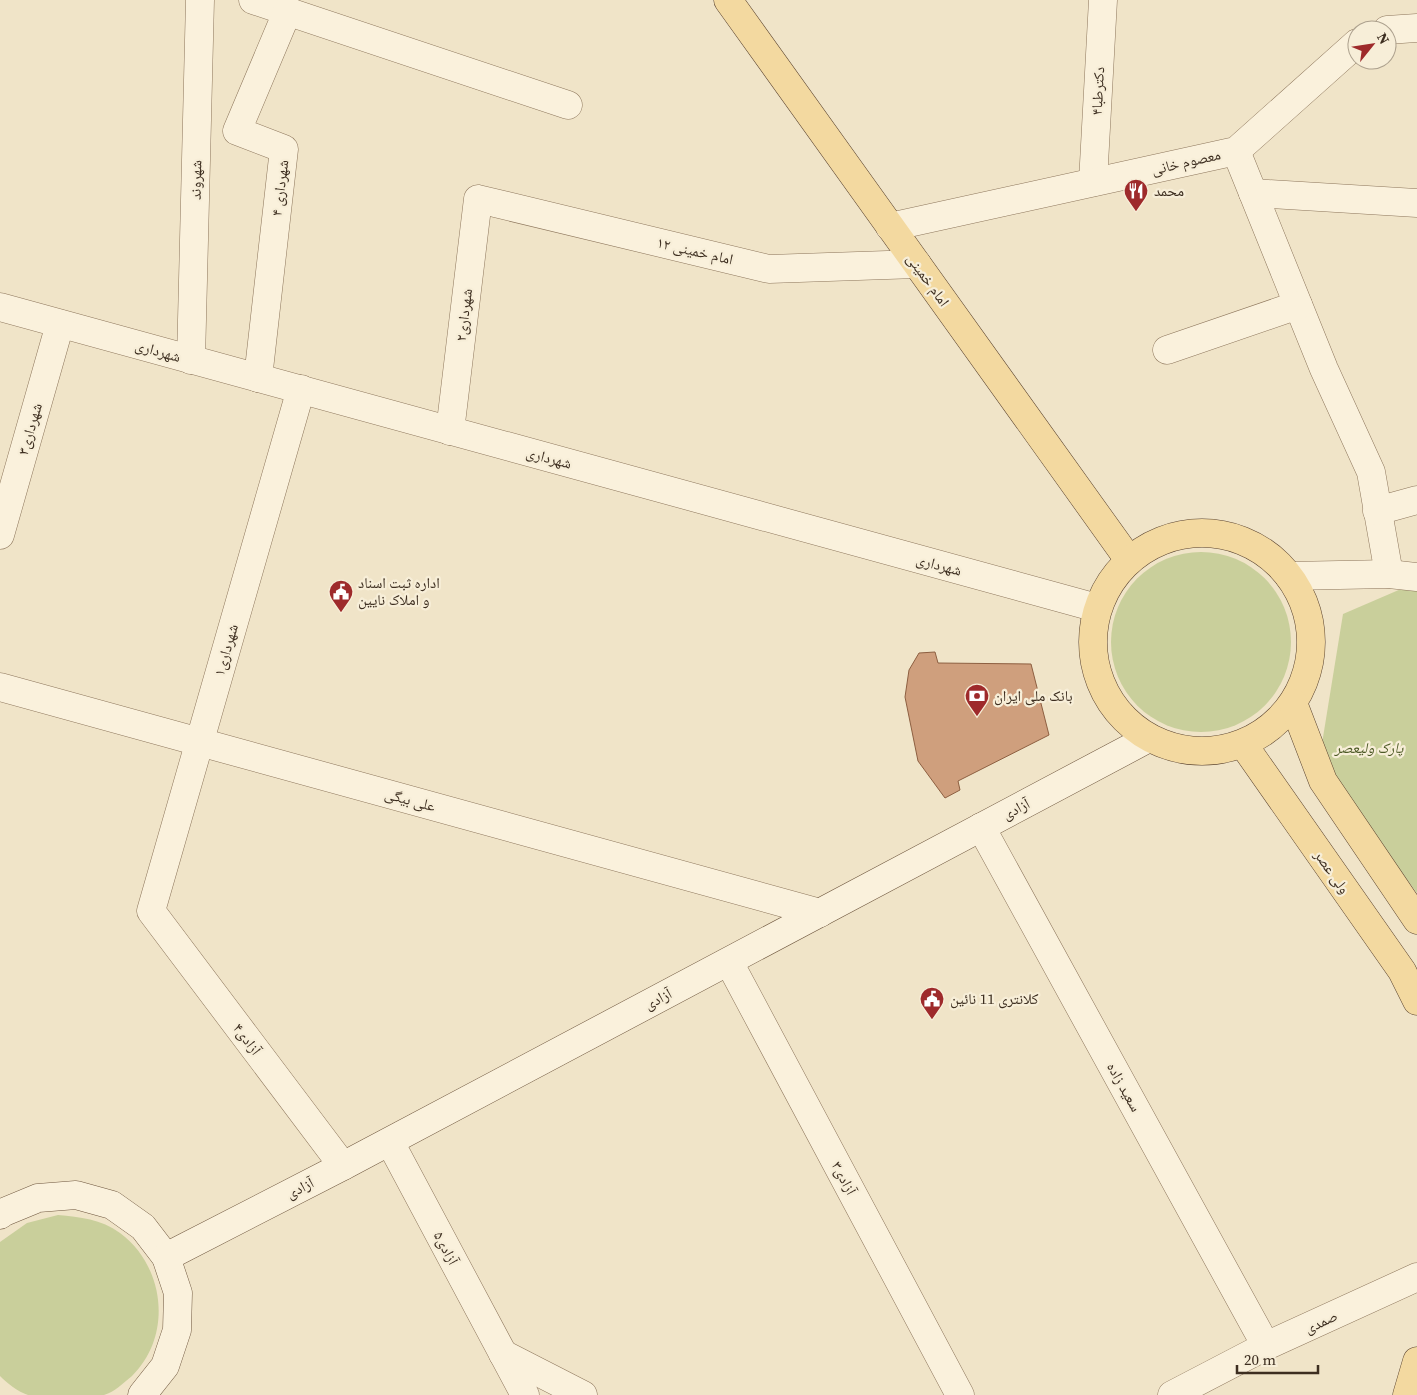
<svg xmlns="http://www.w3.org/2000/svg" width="1417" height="1395" font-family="'Source Serif 4','Noto Naskh Arabic',serif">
<rect width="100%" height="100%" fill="#f0e4c8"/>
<g fill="#c9cf9b">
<circle cx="1201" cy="642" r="90"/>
<polygon points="1408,586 1417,588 1417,893 1319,762 1343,614"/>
<path d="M58,1215C80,1217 101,1219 120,1233C165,1266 173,1336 132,1376C123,1383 115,1392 104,1395C93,1395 70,1395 58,1395C49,1395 37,1395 28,1395C18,1392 7,1383 0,1376V1242L27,1223Z"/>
</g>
<polygon fill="#cf9f7d" stroke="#8d5f41" points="935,652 938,663 1031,664 1049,735 958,781 960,790 945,798 918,761 905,697 909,670 919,653"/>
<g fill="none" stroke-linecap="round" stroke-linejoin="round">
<defs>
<g id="street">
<polyline points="253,0 568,105"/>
<polyline points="1387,30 1417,28"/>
<polyline points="1236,151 1324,369 1371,472 1389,574"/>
<polyline points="1093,182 1103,0"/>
<polyline points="1253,193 1417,203"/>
<polyline points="890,227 1236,151 1357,43"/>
<polyline points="0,307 1097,608"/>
<polyline points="1167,350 1298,305"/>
<polyline points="191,360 200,0"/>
<polyline points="258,378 284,149 237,131 288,10"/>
<polyline points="301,389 151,911 343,1166"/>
<polyline points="450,431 478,199 769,269 917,264"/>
<polyline points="1377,511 1417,500"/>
<polyline points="0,535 60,324"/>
<polyline points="1289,576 1389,574 1417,577"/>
<polyline points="0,687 820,913"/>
<polyline points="981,827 1266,1346"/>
<polyline points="729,962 960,1395"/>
<polyline points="390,1142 525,1395"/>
<polyline points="503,1354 583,1395"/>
<polyline points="1172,1395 1266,1346 1417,1277"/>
</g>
<g id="secondary">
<polyline points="0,1215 4,1212 38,1198 76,1195 112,1205 143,1227 166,1257 178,1293 177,1330 165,1366 142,1395"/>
<polyline points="166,1257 343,1166 1149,738"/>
</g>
<g id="primary">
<polyline points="728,0 1129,560"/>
<circle cx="1202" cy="642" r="109"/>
<polyline points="1293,703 1323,781 1417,920"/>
<polyline points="1243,744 1402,971 1417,1001"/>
<polyline points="1407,1395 1417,1361"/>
</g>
</defs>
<use href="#street" stroke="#8d765c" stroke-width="29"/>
<use href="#secondary" stroke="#6f573f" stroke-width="29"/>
<use href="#primary" stroke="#5b4430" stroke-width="29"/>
<use href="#street" stroke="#faf1dc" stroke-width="28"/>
<use href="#secondary" stroke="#faf1dc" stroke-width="28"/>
<use href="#primary" stroke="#f3d9a0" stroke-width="28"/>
</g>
<defs>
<symbol id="restaurant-pin" viewBox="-11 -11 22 30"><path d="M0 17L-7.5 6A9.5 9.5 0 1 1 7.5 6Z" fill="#9e2a2b" stroke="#f7eed8"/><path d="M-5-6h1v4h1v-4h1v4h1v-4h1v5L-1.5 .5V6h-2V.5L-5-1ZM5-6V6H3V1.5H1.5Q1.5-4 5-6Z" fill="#fff"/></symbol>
<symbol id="civic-pin" viewBox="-11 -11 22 30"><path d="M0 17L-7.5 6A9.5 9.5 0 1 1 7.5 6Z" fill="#9e2a2b" stroke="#f7eed8"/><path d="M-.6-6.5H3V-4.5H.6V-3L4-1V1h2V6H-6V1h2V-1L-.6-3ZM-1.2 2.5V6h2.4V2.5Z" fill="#fff"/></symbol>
<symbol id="bank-pin" viewBox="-11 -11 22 30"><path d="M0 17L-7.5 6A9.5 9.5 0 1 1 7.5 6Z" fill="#9e2a2b" stroke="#f7eed8"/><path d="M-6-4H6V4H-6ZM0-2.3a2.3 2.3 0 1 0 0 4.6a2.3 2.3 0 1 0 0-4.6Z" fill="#fff"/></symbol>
</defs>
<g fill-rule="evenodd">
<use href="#restaurant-pin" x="1122" y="177" width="28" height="38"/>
<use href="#civic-pin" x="327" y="578" width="28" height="38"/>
<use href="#bank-pin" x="963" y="682" width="28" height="38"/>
<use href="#civic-pin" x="918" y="985" width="28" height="38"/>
</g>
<g text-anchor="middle" stroke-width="4.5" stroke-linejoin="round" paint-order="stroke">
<g font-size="15" fill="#3d2e20" stroke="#f7eed8">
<text transform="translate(1098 91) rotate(-87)" y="5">دکترطبا۴</text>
<text transform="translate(1186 162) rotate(-13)" y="5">معصوم خانی</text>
<text transform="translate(196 180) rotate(-89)" y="5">شهروند</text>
<text transform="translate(280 188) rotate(-83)" y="5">شهرداری ۴</text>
<text transform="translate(695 251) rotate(13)" y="5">امام خمینی ۱۲</text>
<text transform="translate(928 280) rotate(54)" y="5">امام خمینی</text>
<text transform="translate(464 315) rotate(-83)" y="5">شهرداری۲</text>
<text transform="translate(158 351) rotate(16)" y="5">شهرداری</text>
<text transform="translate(30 429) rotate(-74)" y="5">شهرداری۳</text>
<text transform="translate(549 458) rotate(15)" y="5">شهرداری</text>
<text transform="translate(939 565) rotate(15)" y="5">شهرداری</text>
<text transform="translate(226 650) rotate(-74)" y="5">شهرداری۱</text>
<text transform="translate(410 800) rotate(15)" y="5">علی بیگی</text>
<text transform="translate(1016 809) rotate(-28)" y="5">آزادی</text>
<text transform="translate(1332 872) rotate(55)" y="5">ولی عصر</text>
<text transform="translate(658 999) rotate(-28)" y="5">آزادی</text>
<text transform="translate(247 1039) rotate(53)" y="5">آزادی۴</text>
<text transform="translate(1124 1087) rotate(61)" y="5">سعید زاده</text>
<text transform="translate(844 1178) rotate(62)" y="5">آزادی۳</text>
<text transform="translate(300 1188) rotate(-27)" y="5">آزادی</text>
<text transform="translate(446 1248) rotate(62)" y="5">آزادی۵</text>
<text transform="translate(1321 1322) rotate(-25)" y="5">صمدی</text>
</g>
<g font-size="15" fill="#3d2e20" stroke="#f7eed8" text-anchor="start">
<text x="1154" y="196">محمد</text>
<text x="358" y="588">اداره ثبت اسناد<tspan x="358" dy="17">و املاک نایین</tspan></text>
<text x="994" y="701">بانک ملی ایران</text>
<text x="950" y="1004">کلانتری 11 نائین</text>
</g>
<g font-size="15" font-style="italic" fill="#4d5a26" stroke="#f7eed8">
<text x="1369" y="753">پارک ولیعصر</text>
</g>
</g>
<g transform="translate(1372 45) rotate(60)"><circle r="24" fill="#f7eed8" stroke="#ada18e"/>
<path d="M0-4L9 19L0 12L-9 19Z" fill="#9e2a2b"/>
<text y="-8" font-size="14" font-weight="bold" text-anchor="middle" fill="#3d2e20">N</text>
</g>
<path d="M1237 1365v8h81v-8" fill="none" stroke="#3d2e20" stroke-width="2.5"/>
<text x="1244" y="1365" font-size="15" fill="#3d2e20" stroke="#f7eed8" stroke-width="4" paint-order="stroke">20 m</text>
</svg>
